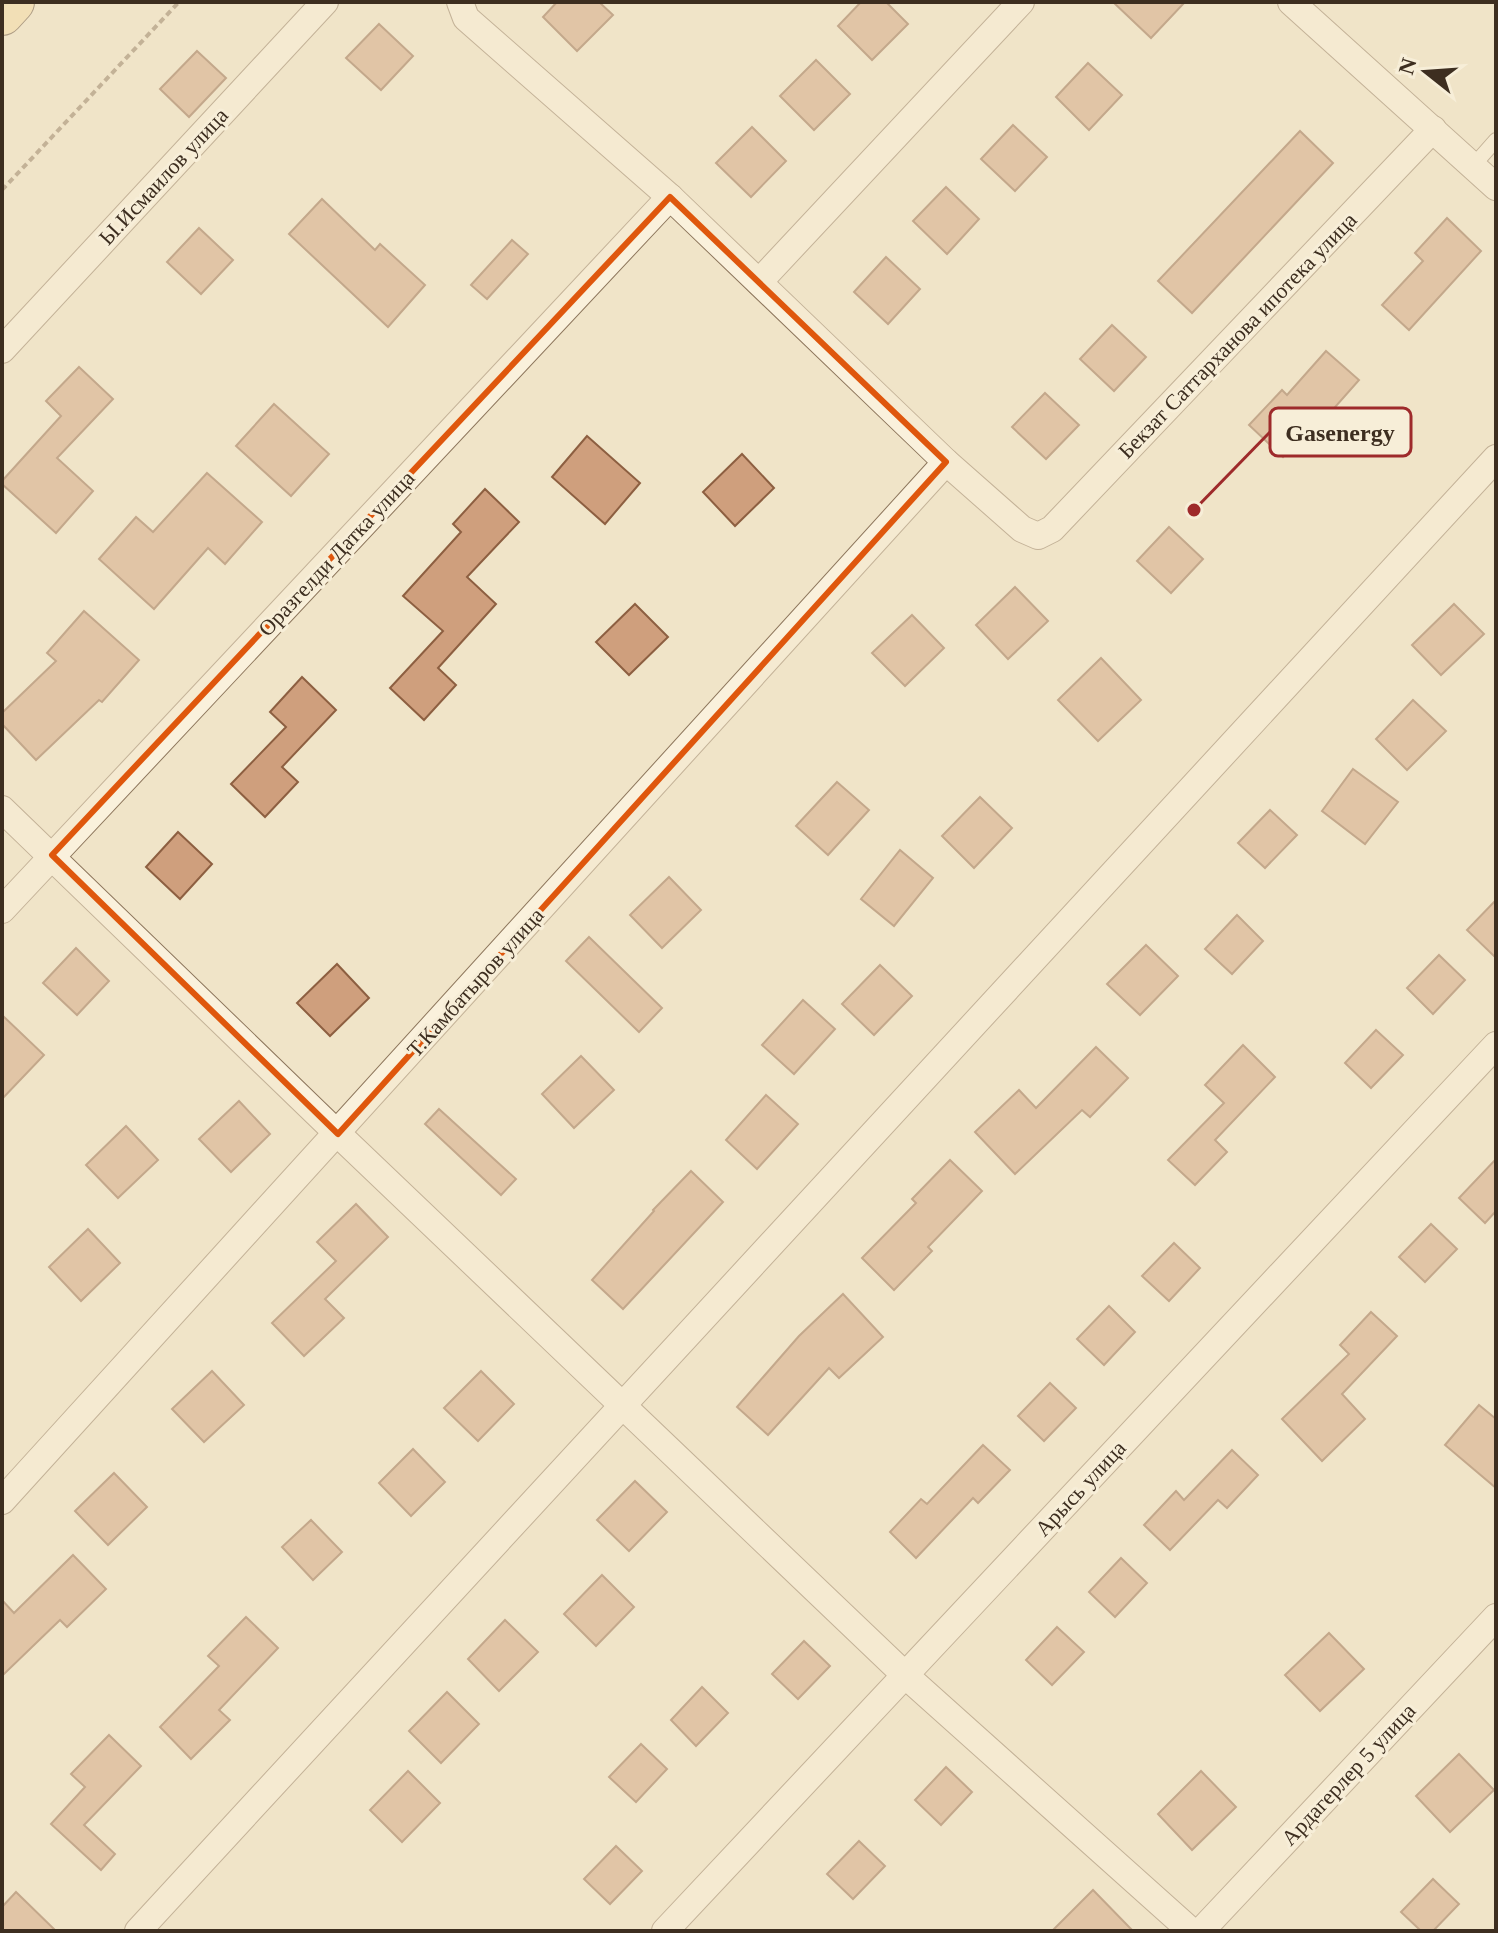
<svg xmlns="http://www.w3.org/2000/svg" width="1498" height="1933" font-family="'Times New Roman',serif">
<rect width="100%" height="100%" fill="#f0e4c8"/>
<g fill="#cf9f7d" stroke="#8d5f41" stroke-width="2">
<polygon points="557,2 599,2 613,15 577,51 543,17"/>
<polygon points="861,2 886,2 908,24 872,60 838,26"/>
<polygon points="1113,2 1185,2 1151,38"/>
<polygon points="379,24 413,56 381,90 346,58"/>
<polygon points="197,51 226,78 189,117 160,89"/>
<polygon points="816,60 850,94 814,130 780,96"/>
<polygon points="1088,63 1122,95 1089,130 1056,97"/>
<polygon points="1013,125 1047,157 1015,191 981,159"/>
<polygon points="752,127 786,161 751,197 716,163"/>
<polygon points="1300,131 1333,163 1192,313 1158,281"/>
<polygon points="946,187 979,219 947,254 913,221"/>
<polygon points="322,199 375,250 380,244 425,285 388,327 289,234"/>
<polygon points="1447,218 1481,251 1409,330 1382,305 1423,261 1415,253"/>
<polygon points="199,228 233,260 201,294 167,262"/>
<polygon points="512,240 528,254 487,299 471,285"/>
<polygon points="886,257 920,289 888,324 854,292"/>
<polygon points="1112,325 1146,357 1114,391 1080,359"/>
<polygon points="1326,351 1359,380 1329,414 1326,412 1283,457 1249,425 1282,390 1287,395"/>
<polygon points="79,367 113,399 57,458 93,491 56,533 2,484 2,481 61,416 46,401"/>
<polygon points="1045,393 1079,425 1046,459 1012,427"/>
<polygon points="274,404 329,454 291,496 236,446"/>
<polygon points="587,436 640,483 605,524 552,477"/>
<polygon points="742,454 774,488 735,526 703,492"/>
<polygon points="207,473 262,522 225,564 208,548 154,609 99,559 136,517 153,532"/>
<polygon points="485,489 519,522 467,577 496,604 438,668 456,685 424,720 390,688 443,631 403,596 461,532 453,524"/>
<polygon points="1169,527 1203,559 1171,593 1137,561"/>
<polygon points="1015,587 1048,621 1008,659 976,625"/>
<polygon points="635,604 668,637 629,675 596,642"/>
<polygon points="1454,604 1484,634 1441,675 1412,645"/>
<polygon points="84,611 139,660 102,702 99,700 36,760 2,724 2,713 56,661 47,653"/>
<polygon points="912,615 944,648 905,686 872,653"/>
<polygon points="1101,658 1141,700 1098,741 1058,700"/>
<polygon points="302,677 336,710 282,767 298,782 265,817 231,784 286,727 270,712"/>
<polygon points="1413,700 1446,731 1407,770 1376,739"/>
<polygon points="1353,769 1398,802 1365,844 1322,811"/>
<polygon points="837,782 869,810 828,855 796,826"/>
<polygon points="980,797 1012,828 974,868 942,836"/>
<polygon points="1270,810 1297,835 1265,868 1238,843"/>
<polygon points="178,832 212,864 180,899 146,867"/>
<polygon points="900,850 933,878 894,926 861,899"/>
<polygon points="669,877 701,910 662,948 630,915"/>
<polygon points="1496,900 1496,958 1467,930"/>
<polygon points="1237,915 1263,941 1232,974 1205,949"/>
<polygon points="589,937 662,1008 639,1032 566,961"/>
<polygon points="1146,945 1178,976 1140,1015 1107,984"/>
<polygon points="76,948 109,981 77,1015 43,983"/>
<polygon points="1439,955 1465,980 1433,1014 1407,988"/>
<polygon points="337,964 369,998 330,1036 297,1003"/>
<polygon points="880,965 912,996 874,1035 842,1004"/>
<polygon points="803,1000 835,1029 794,1074 762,1045"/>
<polygon points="2,1015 44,1055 2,1099"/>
<polygon points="1376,1030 1403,1055 1371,1088 1345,1063"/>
<polygon points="1243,1045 1275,1077 1215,1140 1227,1152 1195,1185 1168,1160 1224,1103 1205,1085"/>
<polygon points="1096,1047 1128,1078 1090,1117 1082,1110 1015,1174 975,1132 1019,1090 1036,1108"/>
<polygon points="581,1056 614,1090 574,1128 542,1094"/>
<polygon points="766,1095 798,1124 757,1169 726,1140"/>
<polygon points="239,1101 270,1134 231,1172 199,1139"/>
<polygon points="439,1109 516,1179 501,1195 425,1124"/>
<polygon points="126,1126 158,1160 118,1198 86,1165"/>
<polygon points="1496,1159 1496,1211 1485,1223 1459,1198"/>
<polygon points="950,1160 982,1191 928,1247 932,1251 894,1290 862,1258 916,1203 912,1199"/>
<polygon points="691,1171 723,1202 623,1309 592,1280 654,1211 653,1210"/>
<polygon points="356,1204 388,1237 325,1299 344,1318 304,1356 272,1323 336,1261 317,1242"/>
<polygon points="1431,1224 1457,1249 1425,1282 1399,1257"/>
<polygon points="88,1229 120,1263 81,1301 49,1267"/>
<polygon points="1174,1243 1200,1268 1169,1301 1142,1276"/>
<polygon points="843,1294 883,1337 839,1378 829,1368 768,1435 737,1407 799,1336"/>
<polygon points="1109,1306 1135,1332 1104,1365 1077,1339"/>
<polygon points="1371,1312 1397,1336 1342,1394 1365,1419 1322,1461 1282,1419 1349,1354 1340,1345"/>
<polygon points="212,1371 244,1405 204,1442 172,1409"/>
<polygon points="481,1371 514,1404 478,1441 444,1408"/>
<polygon points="1050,1383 1076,1408 1044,1441 1018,1416"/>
<polygon points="1479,1405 1496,1419 1496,1488 1445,1445"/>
<polygon points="983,1445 1010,1470 978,1503 973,1498 916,1558 890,1532 921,1499 927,1504"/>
<polygon points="413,1449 445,1482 411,1516 379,1483"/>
<polygon points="1232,1450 1258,1475 1227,1508 1218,1500 1170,1550 1144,1525 1176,1491 1184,1500"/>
<polygon points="114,1473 147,1507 108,1545 75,1511"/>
<polygon points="635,1481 667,1512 629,1551 597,1520"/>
<polygon points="311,1520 342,1552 313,1580 282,1547"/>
<polygon points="73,1555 106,1589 67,1627 60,1620 2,1676 2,1600 14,1613"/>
<polygon points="1121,1558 1147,1583 1115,1617 1089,1592"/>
<polygon points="602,1575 634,1607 596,1646 564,1614"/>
<polygon points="246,1617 278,1648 219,1710 230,1720 191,1759 160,1727 219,1666 208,1656"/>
<polygon points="505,1620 538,1652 499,1691 468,1659"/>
<polygon points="1057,1627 1084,1652 1052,1685 1026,1660"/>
<polygon points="1329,1633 1364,1669 1320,1711 1285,1675"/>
<polygon points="804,1641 830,1666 798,1699 772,1674"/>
<polygon points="702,1687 728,1713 696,1746 671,1720"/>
<polygon points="447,1692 479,1724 441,1763 409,1731"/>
<polygon points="109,1735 141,1766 84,1825 115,1854 101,1870 51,1824 85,1787 71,1774"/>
<polygon points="641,1744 667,1769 636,1802 609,1777"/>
<polygon points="1459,1754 1494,1790 1450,1832 1416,1796"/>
<polygon points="946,1767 972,1792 941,1825 915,1800"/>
<polygon points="408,1771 440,1803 402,1842 370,1810"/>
<polygon points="1201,1771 1236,1807 1192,1850 1158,1814"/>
<polygon points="859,1841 885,1866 853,1899 827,1874"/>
<polygon points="616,1846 642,1871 610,1904 584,1879"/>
<polygon points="1433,1879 1459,1904 1433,1931 1421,1931 1401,1912"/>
<polygon points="1093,1890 1133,1931 1052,1931"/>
<polygon points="16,1892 56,1931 2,1931 2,1907"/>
</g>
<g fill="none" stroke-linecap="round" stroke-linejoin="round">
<defs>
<polyline id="lane" points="1473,166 1496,140"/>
<g id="street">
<polyline points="460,2 466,18 670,197 946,462 1022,529 1038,536 1052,529 1433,129"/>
<polyline points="1291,2 1496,187"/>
<polyline points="759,282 1021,2"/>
<polyline points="2,350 325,2"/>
<polyline points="2,809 338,1134 905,1675 1191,1931"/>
<polyline points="2,910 670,197"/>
<polyline points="2,1501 946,462"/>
<polyline points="138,1931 1496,458"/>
<polyline points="665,1931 1496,1045"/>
<polyline points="1201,1931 1496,1617"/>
</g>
<polyline id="primary" points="2,14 13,2"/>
</defs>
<use href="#lane" stroke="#8d765c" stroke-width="16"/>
<use href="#street" stroke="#8d765c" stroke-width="28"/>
<use href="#primary" stroke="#5b4430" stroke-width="44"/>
<polyline stroke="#8d765c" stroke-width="4" stroke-dasharray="6 4" stroke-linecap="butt" points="2,190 179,2"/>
<use href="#lane" stroke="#faf1dc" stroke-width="14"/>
<use href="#street" stroke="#faf1dc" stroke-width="26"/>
<use href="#primary" stroke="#f3d9a0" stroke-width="42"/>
</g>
<path d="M0 0H1498V1933H0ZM670,197L946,462L338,1134L52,855Z" fill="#f0e4c8" fill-opacity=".55" fill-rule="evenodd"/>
<path fill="none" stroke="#df570d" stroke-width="6" stroke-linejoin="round" d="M670,197L946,462L338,1134L52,855Z"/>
<g text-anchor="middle" stroke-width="6" stroke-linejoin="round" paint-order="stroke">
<g font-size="22" fill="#3d2e20" stroke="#f7eed8">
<text transform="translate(163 176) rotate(-47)" y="8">Ы.Исмаилов улица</text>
<text transform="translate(1237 335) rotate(-46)" y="8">Бекзат Саттарханова ипотека улица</text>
<text transform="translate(336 553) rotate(-47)" y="8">Оразгелди Датка улица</text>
<text transform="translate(475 982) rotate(-48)" y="8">Т.Камбатыров улица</text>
<text transform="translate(1080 1488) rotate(-47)" y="8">Арысь улица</text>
<text transform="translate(1348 1774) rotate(-47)" y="8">Ардагерлер 5 улица</text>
</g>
</g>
<path fill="none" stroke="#9e2a2b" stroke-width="3" d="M1194 510L1270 432"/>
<circle fill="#9e2a2b" stroke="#f7eed8" stroke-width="3" cx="1194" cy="510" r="8"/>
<rect fill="#f7eed8" stroke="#9e2a2b" stroke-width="3" x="1270" y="408" width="141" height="48" rx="8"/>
<g font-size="24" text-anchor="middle" font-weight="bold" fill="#3d2e20">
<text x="1340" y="441">Gasenergy</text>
</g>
<rect width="1498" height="1933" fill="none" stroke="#3d2e20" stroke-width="8"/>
<g transform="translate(1426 72) rotate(287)" stroke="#f7eed8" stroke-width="6" paint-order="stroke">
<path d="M0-6L14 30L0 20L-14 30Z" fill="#3d2e20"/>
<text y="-12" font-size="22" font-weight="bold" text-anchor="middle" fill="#3d2e20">N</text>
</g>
</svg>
